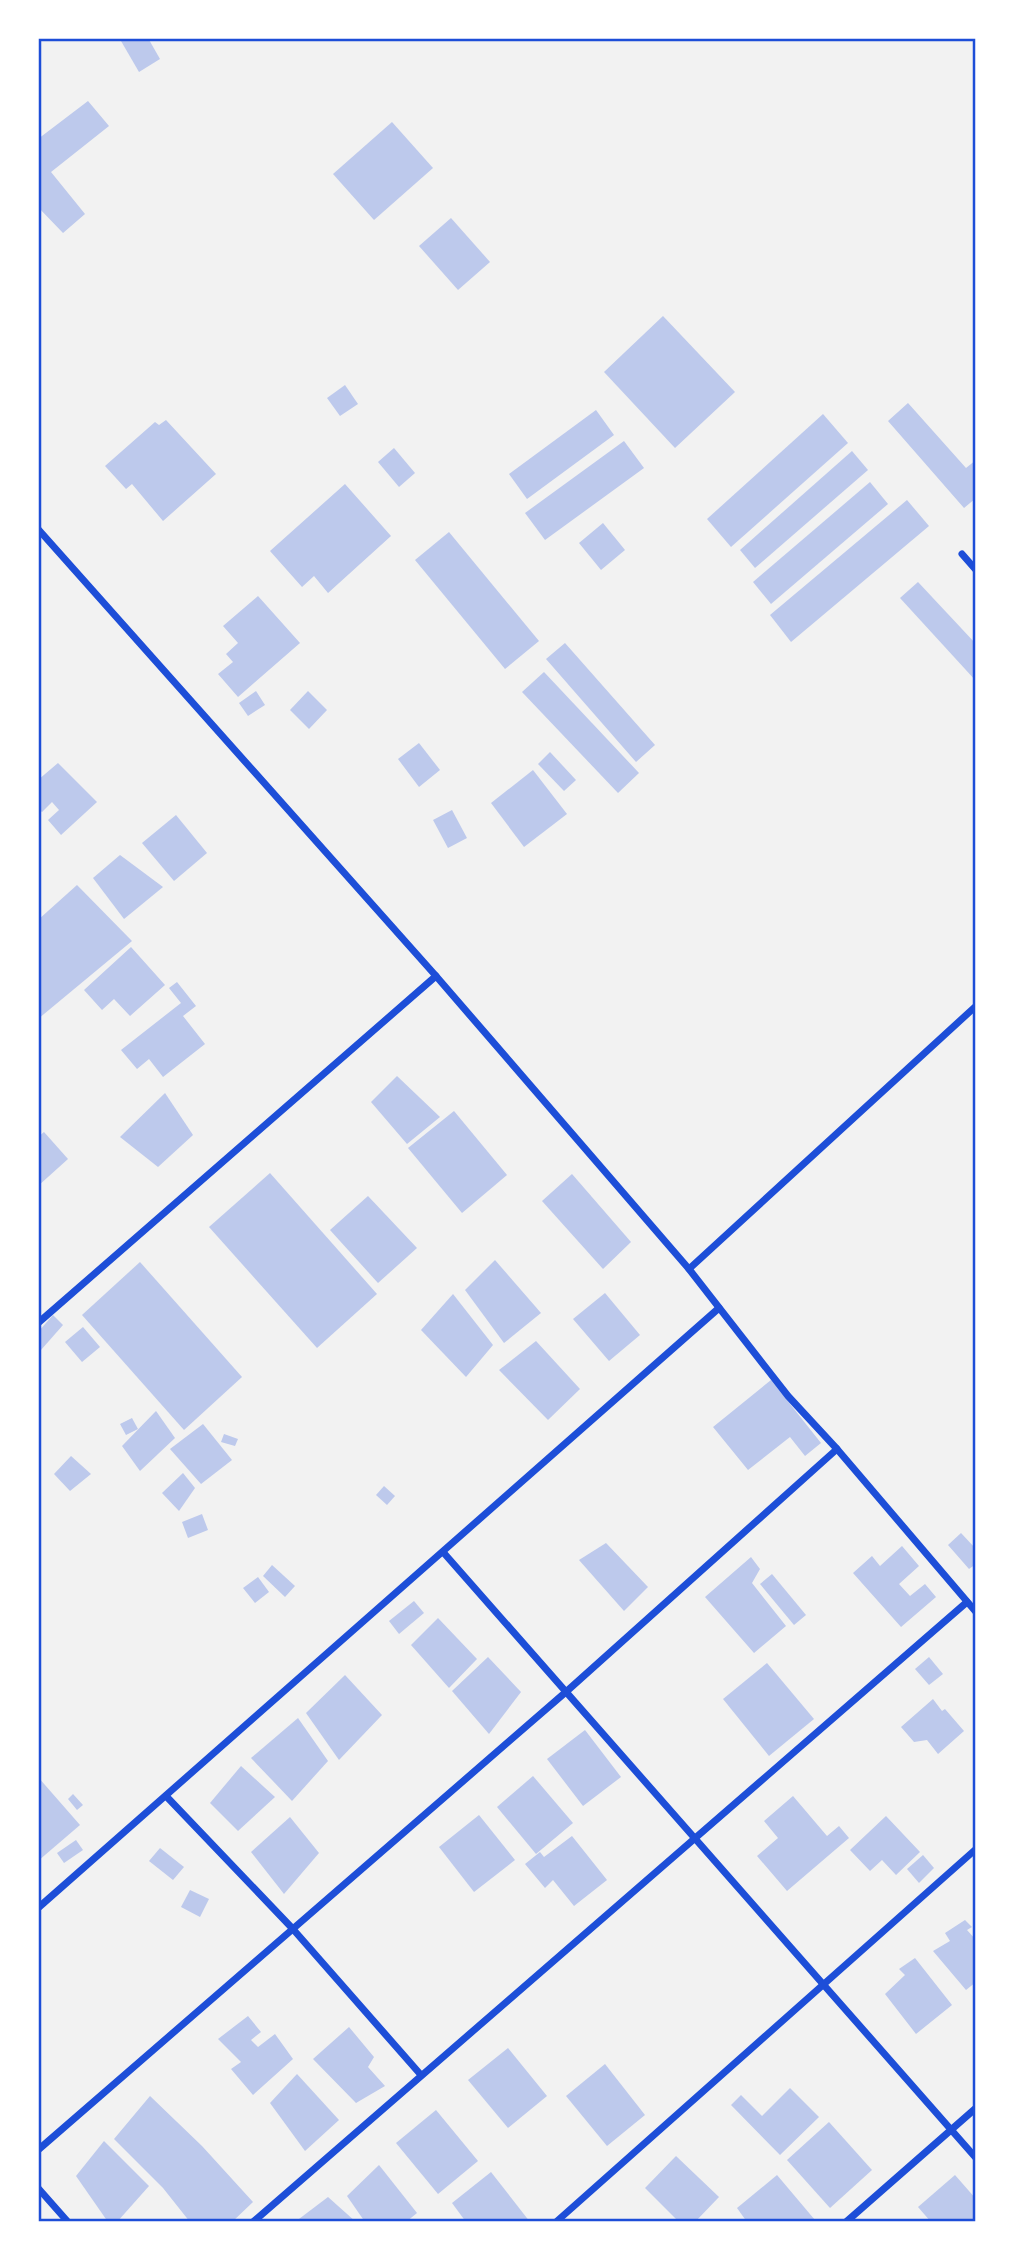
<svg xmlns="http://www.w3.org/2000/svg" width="1014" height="2260" font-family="'Asap Condensed',sans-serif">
<rect width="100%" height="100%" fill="#f2f2f2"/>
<g fill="#bdc9ec">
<polygon points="126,38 148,38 160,59 139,72 121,41"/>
<polygon points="88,101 109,126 51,172 85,214 63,233 38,207 38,139"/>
<polygon points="392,122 433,168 374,220 333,174"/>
<polygon points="451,218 490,262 458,290 419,246"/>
<polygon points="663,316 735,392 675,448 604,372"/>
<polygon points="345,385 358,404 340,416 327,398"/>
<polygon points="908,403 966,468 976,460 976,498 964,508 888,421"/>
<polygon points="596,410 614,435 527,499 509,474"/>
<polygon points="823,414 848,443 731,547 707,519"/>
<polygon points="166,420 216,474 163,521 132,484 126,489 105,466 155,422 159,425"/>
<polygon points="624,441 644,468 545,540 525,513"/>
<polygon points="394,448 415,473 399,487 378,462"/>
<polygon points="852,451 868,470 755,568 740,550"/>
<polygon points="870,482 888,504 771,604 753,582"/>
<polygon points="345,484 391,536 328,593 314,576 302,587 270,551"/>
<polygon points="907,500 929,526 791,642 770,615"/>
<polygon points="603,523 625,550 601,570 579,543"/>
<polygon points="449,532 539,641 505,669 415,560"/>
<polygon points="918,582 976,644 976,681 900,598"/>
<polygon points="258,596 300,643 238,697 218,674 233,662 226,654 238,643 223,626"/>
<polygon points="565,643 655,745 636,762 546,659"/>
<polygon points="544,672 639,773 618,793 522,692"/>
<polygon points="256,691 265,705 248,716 239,703"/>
<polygon points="308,691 327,710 309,729 290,710"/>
<polygon points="419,743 440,770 419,787 398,759"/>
<polygon points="550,752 576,780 564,791 538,764"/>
<polygon points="58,763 97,802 61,835 48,820 59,810 52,802 42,812 38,809 38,780"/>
<polygon points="533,770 567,814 524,847 491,803"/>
<polygon points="452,810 467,838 448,848 433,820"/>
<polygon points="176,815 207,853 174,881 142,843"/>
<polygon points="120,855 163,887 124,919 93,878"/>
<polygon points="77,885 132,941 38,1019 38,920"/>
<polygon points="131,947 165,985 130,1016 114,999 102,1010 84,990"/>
<polygon points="177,982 196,1006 183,1016 205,1044 163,1077 149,1059 137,1069 121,1050 181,1003 169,988"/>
<polygon points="397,1076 440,1117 407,1144 371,1102"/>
<polygon points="165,1093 193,1135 158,1167 120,1137"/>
<polygon points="454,1111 507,1175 462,1213 408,1148"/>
<polygon points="44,1132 68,1159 38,1186 38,1137"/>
<polygon points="270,1173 377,1294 317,1348 209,1227"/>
<polygon points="572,1174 631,1242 603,1269 542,1201"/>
<polygon points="368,1196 417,1248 378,1283 330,1230"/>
<polygon points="495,1260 541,1313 504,1343 465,1290"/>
<polygon points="140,1262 242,1377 184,1430 82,1315"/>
<polygon points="605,1293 640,1335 609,1361 573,1319"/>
<polygon points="453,1294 493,1345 466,1377 421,1330"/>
<polygon points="53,1315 63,1325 41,1350 38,1348 38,1332"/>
<polygon points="83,1327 100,1347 82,1362 65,1342"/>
<polygon points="536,1341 580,1389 548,1420 499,1370"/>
<polygon points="771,1380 821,1443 805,1456 790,1437 748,1470 713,1427"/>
<polygon points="156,1411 175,1438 140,1471 122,1446"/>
<polygon points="132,1418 138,1429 126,1435 120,1424"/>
<polygon points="203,1424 232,1460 201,1484 170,1449"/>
<polygon points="224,1434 238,1439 235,1446 221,1442"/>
<polygon points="71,1456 91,1474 70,1491 54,1474"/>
<polygon points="183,1473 195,1488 179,1511 162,1493"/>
<polygon points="384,1486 395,1496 387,1505 376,1495"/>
<polygon points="202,1514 208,1530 188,1538 182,1522"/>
<polygon points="961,1533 976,1549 976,1564 969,1569 948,1545"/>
<polygon points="606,1543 648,1587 624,1611 579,1560"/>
<polygon points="902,1546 919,1566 899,1584 910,1596 925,1584 936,1597 901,1627 853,1573 872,1556 880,1566"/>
<polygon points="751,1557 760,1569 752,1583 786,1626 754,1653 705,1597"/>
<polygon points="272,1565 295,1586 285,1597 263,1576"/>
<polygon points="772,1574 806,1615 794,1625 760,1584"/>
<polygon points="258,1577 269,1592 255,1603 243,1588"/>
<polygon points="414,1601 424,1613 399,1634 389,1621"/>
<polygon points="438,1618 477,1659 449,1688 411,1645"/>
<polygon points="488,1657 521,1692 489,1734 452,1691"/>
<polygon points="929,1657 943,1674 929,1685 915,1669"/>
<polygon points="767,1663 814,1719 769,1756 723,1699"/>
<polygon points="345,1675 382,1715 339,1760 306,1713"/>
<polygon points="933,1699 942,1711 945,1709 964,1731 938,1754 927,1740 914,1742 901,1727"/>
<polygon points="298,1718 328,1761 292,1801 251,1758"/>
<polygon points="585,1730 621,1777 583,1806 547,1759"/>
<polygon points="241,1766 275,1797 238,1831 210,1803"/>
<polygon points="533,1776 573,1823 536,1854 497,1807"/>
<polygon points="38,1777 80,1825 38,1861"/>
<polygon points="73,1794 83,1805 77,1810 68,1799"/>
<polygon points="793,1796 827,1836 839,1826 849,1838 787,1891 757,1856 778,1838 764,1821"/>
<polygon points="479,1815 515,1860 474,1892 439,1847"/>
<polygon points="886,1816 920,1852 896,1875 882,1860 870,1871 850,1850"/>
<polygon points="290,1817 319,1853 284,1894 251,1852"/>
<polygon points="572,1836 607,1880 574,1906 553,1880 545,1888 525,1864 540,1852 544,1857"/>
<polygon points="76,1840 83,1850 64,1863 57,1853"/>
<polygon points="160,1848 184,1867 173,1880 149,1861"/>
<polygon points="923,1855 934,1868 919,1883 907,1869"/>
<polygon points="190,1890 209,1899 200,1917 181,1907"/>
<polygon points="965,1920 972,1927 967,1930 976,1940 976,1982 966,1990 933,1951 950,1941 945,1933"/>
<polygon points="915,1958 952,2005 916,2034 885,1994 905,1975 899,1969"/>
<polygon points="248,2016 261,2032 251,2040 258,2047 275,2034 293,2059 253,2095 231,2069 241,2062 218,2039"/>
<polygon points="349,2027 374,2057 368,2067 385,2086 356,2103 313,2059"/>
<polygon points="508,2048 547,2096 508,2128 468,2080"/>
<polygon points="605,2064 645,2115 607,2146 566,2096"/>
<polygon points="297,2074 339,2120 305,2151 270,2103"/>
<polygon points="790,2088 819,2117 780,2155 731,2105 741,2095 762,2116"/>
<polygon points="150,2096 202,2146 253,2202 232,2222 190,2222 163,2188 114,2139"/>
<polygon points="436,2110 478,2161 438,2194 396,2143"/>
<polygon points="829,2122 872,2170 830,2208 787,2160"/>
<polygon points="104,2141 149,2186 117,2222 108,2222 76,2176"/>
<polygon points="676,2156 719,2197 695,2222 679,2222 645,2188"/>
<polygon points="379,2165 417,2213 406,2222 365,2222 347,2196"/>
<polygon points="491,2172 530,2222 466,2222 452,2203"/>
<polygon points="777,2175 815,2220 813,2222 747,2222 737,2208"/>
<polygon points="955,2175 976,2199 976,2222 931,2222 918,2207"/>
<polygon points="328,2197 356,2222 295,2222"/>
</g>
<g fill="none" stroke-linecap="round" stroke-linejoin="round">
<g stroke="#1d4ed8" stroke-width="7">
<polyline points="38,529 436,976 689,1269 788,1396 837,1449 976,1612"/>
<polyline points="962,554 976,570"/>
<polyline points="689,1269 976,1006"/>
<polyline points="38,1323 436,976"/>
<polyline points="443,1552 976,2158"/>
<polyline points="166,1796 292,1928 421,2075"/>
<polyline points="38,1908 719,1308"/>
<polyline points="38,2150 567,1691 837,1449"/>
<polyline points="38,2188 68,2222"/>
<polyline points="253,2222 967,1602"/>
<polyline points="556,2222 976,1849"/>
<polyline points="846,2222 976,2108"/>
</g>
</g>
<rect width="1014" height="2260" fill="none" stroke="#ffffff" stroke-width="80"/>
<rect x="40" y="40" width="934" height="2180" fill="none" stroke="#1d4ed8" stroke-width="2.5"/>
</svg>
